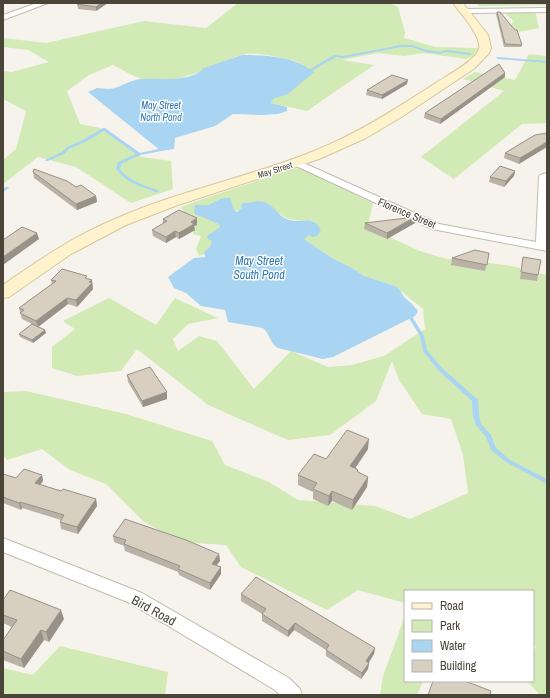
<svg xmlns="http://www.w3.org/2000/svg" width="550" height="698" font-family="'Archivo Narrow',sans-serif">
<rect width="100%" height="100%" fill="#f6f3ec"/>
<g fill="#d2eab5">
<path d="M238,3H390L398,7L405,32L404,38L435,47L478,48L473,56L466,59L424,53L404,56L378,53L342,60L374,65L307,111L271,103L273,99L288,93L299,62C284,58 256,51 241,55C234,57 227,61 221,63C197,73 170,85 143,79C136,78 121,69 113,65L89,75L67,91L80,124L100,128L142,157L171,161L173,189L131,203L76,167L38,157L3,184V160L16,149L26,111L3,99V71L12,72L49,62L28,50L3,47V38L46,43L144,21L206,28Z"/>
<polygon points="477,3 547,3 547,5 479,6"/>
<path d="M535,11L539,28C525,31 511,35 499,28L511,25L513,21L504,12Z"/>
<polygon points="529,54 547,56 547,123 522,124 454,179 421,157 504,91 463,79 475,72 515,80"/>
<path d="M293,168L320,171L357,196L373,203L368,226L389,237L420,251L447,259H460L511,266L547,275V695H540L527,681H533V654L536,646L533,645V591H405V603L358,590L327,610L241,567L226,545L180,542L143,521L106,484L70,470L42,449L7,460L3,455V392L26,391L126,414L212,441L225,465L269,482L298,500L375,506L410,519L468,493L463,455L451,419L422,414L399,380L392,361L376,401L330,435L288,440L208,405L137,349L121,371L77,376L52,368V347L75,329L63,321L109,298L156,325L175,298L218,318L188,324L173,339L178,351L199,336L217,341L254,389L291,351L328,367L352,365L384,356L425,329L423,309L395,286L364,276L352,268L332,258L304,239L309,235L317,236L321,231L314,221C291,221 284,220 268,203L257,208L225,212L234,223L209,252L199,256L196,249L201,236L193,234L196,218L184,212L181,207C218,193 256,182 293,168Z"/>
<polygon points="405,616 405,681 423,681 417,695 380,695 383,676"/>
<polygon points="60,646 168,672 165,695 3,695 3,668 33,675"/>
</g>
<g fill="#a9d4f2">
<path d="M242,55C267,55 294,56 314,72L288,94L273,99L271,103L287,107V111L278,114L261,115L233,114L215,126L175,138L174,149L161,151L88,92C91,91 94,89 97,88C104,88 107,90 115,88C124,85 131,80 141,79C159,78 191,83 204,68Z"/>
<path d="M224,198H230C233,202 231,207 235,211L237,212L242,208L241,205L243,203C251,203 259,199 267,203C275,207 279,217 289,220C303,224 314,214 321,231L317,236L313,237L309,235L304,239L332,258L352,268L364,276L395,286L400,290L404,297L412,304L418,311L415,316L333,357L323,359L278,348C270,344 270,334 263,328L228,322L225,310L201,306L186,293L174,288L168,277L194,258L205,257L204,252L210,247L212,241L208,239L207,236L220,227L219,224L195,214L194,211L195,205C199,204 204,206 208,205C214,203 218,199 224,198Z"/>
</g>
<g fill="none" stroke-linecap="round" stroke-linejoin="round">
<g fill="#a9d4f2" fill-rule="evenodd">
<polygon points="401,45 412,45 427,50 440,52 446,50 470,53 472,54 470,55 446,52 440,54 426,52 412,47 401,47 343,58 336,57 308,73 305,72 334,55 343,56"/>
<polygon points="497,57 547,61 547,63 498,59 496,58"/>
<path d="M103,128H105L140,153L158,149L161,143H163L164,144L161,151L140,155L121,164L120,169C130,182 144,185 158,190V192H156C139,186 127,183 116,169L118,162L136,154L104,131L85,142L69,149L64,154L48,161H46L45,160L62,152L67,147L83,140Z"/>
<polygon points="6,187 8,187 9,188 3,192 3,189"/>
<polygon points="409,317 413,317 413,318 424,336 427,350 442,368 477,399 478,400 479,416 481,424 491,435 496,448 510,460 547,479 547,484 506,462 491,450 486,437 476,425 473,416 472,401 438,370 423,351 420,336 409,318"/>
</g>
<defs>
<g id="street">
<polygon points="37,3 48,3 3,20 3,15"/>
<polygon points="547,8 547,12 464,13 460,11 464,9"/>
<polygon points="297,160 439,224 536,242 539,177 540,175 547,173 547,251 432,229 294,165 292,163"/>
<polygon points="3,538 142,593 289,678 300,689 302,695 280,695 275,690 130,603 3,552"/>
</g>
<path id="secondary" d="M453,3H463L488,35L491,48L489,53L475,68L403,116L366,138L319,159L178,205L126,225L71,254L9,297L3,298V285C39,260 74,236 115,219C178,191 246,178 309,153C356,135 397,108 439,81C448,75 476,60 479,49C482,36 460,13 453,3Z"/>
</defs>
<use href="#street" stroke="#c2bbae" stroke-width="2"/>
<use href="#secondary" stroke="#d6c79b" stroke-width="2"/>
<use href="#street" fill="#fff" fill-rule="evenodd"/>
<use href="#secondary" fill="#fff3cd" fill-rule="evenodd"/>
</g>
<g fill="#bab2a6">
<polygon points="79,3 108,3 96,11 78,9 77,4"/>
<polygon points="497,12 522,45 521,47 504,47 496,14"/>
<polygon points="505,77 440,124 424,118 425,113"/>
<polygon points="407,84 382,99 366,95 367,90"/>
<polygon points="535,135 519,164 504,158 505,153"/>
<polygon points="515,171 514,176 504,187 489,182 490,177"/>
<polygon points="33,172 76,187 96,196 97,202 77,210 34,178"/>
<polygon points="197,218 197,225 194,226 195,230 179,239 176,237 166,243 153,236 152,230 163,224 163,219"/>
<polygon points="365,223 415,223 387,239 364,229"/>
<polygon points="489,253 485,271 451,265 452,258"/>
<polygon points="523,257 538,275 537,281 520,279"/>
<polygon points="88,279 92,280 93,289 77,307 68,304 38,327 45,330 46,333 33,343 20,337 19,334 32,324 22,319 19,308 52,284 51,280"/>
<polygon points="127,375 167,399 143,407 128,382"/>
<polygon points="368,449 355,468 358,472 368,477 367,487 352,510 332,501 328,506 313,499 313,492 298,485 298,475 326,459"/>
<polygon points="3,474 16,478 42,475 43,481 40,485 61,491 96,499 97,506 78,534 61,529 60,522 61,520 22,508 21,510 3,503"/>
<polygon points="113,536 219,554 220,561 216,565 221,567 221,574 210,590 179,575 178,572 125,551 124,546 114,542"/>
<polygon points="241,594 374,654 369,663 368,669 361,679 326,656 326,650 294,630 288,637 262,621 262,614 241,601"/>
<polygon points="3,600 64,619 49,642 44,640 24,668 3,660 3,640 12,627 3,623"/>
</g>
<g fill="#979187">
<polygon points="101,3 108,3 96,11 96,7"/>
<polygon points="505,73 505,77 440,124 441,119"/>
<polygon points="408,80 407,84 382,99 382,95"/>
<polygon points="547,142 547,147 519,164 520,158"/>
<polygon points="515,171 514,176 504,187 506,181"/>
<polygon points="96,196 97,202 77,210 76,204"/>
<polygon points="415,217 415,223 387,239 387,233"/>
<polygon points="197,218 197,225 194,226 195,230 179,239 179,233 191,222"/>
<polygon points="175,231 176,237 166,243 166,237"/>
<polygon points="37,233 39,239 3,265 3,257"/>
<polygon points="92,280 93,289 77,307 76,300"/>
<polygon points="67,298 68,304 38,327 36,321"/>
<polygon points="45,330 46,333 33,343 32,340"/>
<polygon points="167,392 167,399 143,407 142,401"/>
<polygon points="369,439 368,449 350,476 350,466"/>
<polygon points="42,475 43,481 36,490 35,483"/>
<polygon points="368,477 367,487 352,510 353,500"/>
<polygon points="332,491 332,501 328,506 329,496"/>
<polygon points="96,499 97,506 78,534 77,527"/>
<polygon points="20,502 22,508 21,510 19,503"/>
<polygon points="219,554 220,561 213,570 212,564"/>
<polygon points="221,567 221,574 210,590 210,583"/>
<polygon points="61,610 64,619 49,642 46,632"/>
<polygon points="295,623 294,630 288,637 288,631"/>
<polygon points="41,630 44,640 24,668 21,659"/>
<polygon points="375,648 374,654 365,667 366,661"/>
<polygon points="369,663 368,669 361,679 362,673"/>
</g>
<g fill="#d8cfc1" stroke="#979187">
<polygon points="79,3 101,3 96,7 77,4"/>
<polygon points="497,12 500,12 515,30 517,30 522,45 505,44"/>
<polygon points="499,64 505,73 441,119 425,113"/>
<polygon points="392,75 408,80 382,95 367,90"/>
<polygon points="547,133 547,142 520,158 505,153 535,135"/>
<polygon points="500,166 515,171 506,181 490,177"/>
<polygon points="34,169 67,181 76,187 81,185 96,196 76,204 33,172"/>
<polygon points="179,210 197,218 191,222 194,224 179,233 175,231 166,237 152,230 167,221 163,219"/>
<polygon points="415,217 387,233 365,223"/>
<polygon points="22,227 37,233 3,257 3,240"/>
<polygon points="475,250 489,253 487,265 452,258"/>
<polygon points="523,257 541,260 538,275 521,272"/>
<polygon points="62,269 87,276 85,278 92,280 89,282 92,283 76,300 67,298 36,321 20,313 24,310 19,308 56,281 51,280"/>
<polygon points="32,324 45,330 32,340 19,334"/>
<polygon points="150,367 167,392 142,401 127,375"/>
<polygon points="347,430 369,439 350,466 357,469 358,472 368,477 353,500 332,491 329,496 313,489 317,483 298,475 314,454 326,459"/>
<polygon points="24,469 42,475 35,483 61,491 63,489 96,499 77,527 60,522 64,515 20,502 19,503 3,497 3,474 16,478"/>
<polygon points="125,519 186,540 219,554 212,564 221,567 210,583 178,569 180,566 124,544 126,540 113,536"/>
<polygon points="256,577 375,648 366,661 369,663 362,673 326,650 329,645 295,623 288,631 262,614 266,609 241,594"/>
<polygon points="10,590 61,610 46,632 41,630 21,659 3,651 3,640 17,620 3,615 3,600"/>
<polygon points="433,681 465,681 491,691 490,695 428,695"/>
</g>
<g text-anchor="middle" stroke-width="3" stroke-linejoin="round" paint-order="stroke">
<g font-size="9" fill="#4b4439" stroke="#fff">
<text transform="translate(275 170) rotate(-18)" y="3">May Street</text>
</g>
<g font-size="10" font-style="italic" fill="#2e7ab2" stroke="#fff">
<text x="161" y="109">May Street<tspan x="161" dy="12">North Pond</tspan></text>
</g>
<g font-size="11" fill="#4b4439" stroke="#fff">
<text transform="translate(407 213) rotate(23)" y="4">Florence Street</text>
</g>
<g font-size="12" font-style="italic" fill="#2e7ab2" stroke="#fff">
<text x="259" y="265">May Street<tspan x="259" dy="14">South Pond</tspan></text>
</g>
<g font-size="13" fill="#4b4439" stroke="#fff">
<text transform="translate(154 610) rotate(29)" y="5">Bird Road</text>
</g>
</g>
<rect width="550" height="698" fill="none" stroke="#4b4439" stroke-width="8"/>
<rect x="404" y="590" width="130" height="92" fill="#ffffff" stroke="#b7b4b0"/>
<rect x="412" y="603" width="20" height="6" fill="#fff3cd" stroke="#b7b4b0"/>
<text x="440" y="610" font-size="12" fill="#4b4439">Road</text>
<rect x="412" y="620" width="20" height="12" fill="#d2eab5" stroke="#b7b4b0"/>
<text x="440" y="630" font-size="12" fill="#4b4439">Park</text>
<rect x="412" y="640" width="20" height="12" fill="#a9d4f2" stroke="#b7b4b0"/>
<text x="440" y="650" font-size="12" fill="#4b4439">Water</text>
<rect x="412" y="660" width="20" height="12" fill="#d8cfc1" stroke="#b7b4b0"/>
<text x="440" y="670" font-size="12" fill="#4b4439">Building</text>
</svg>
